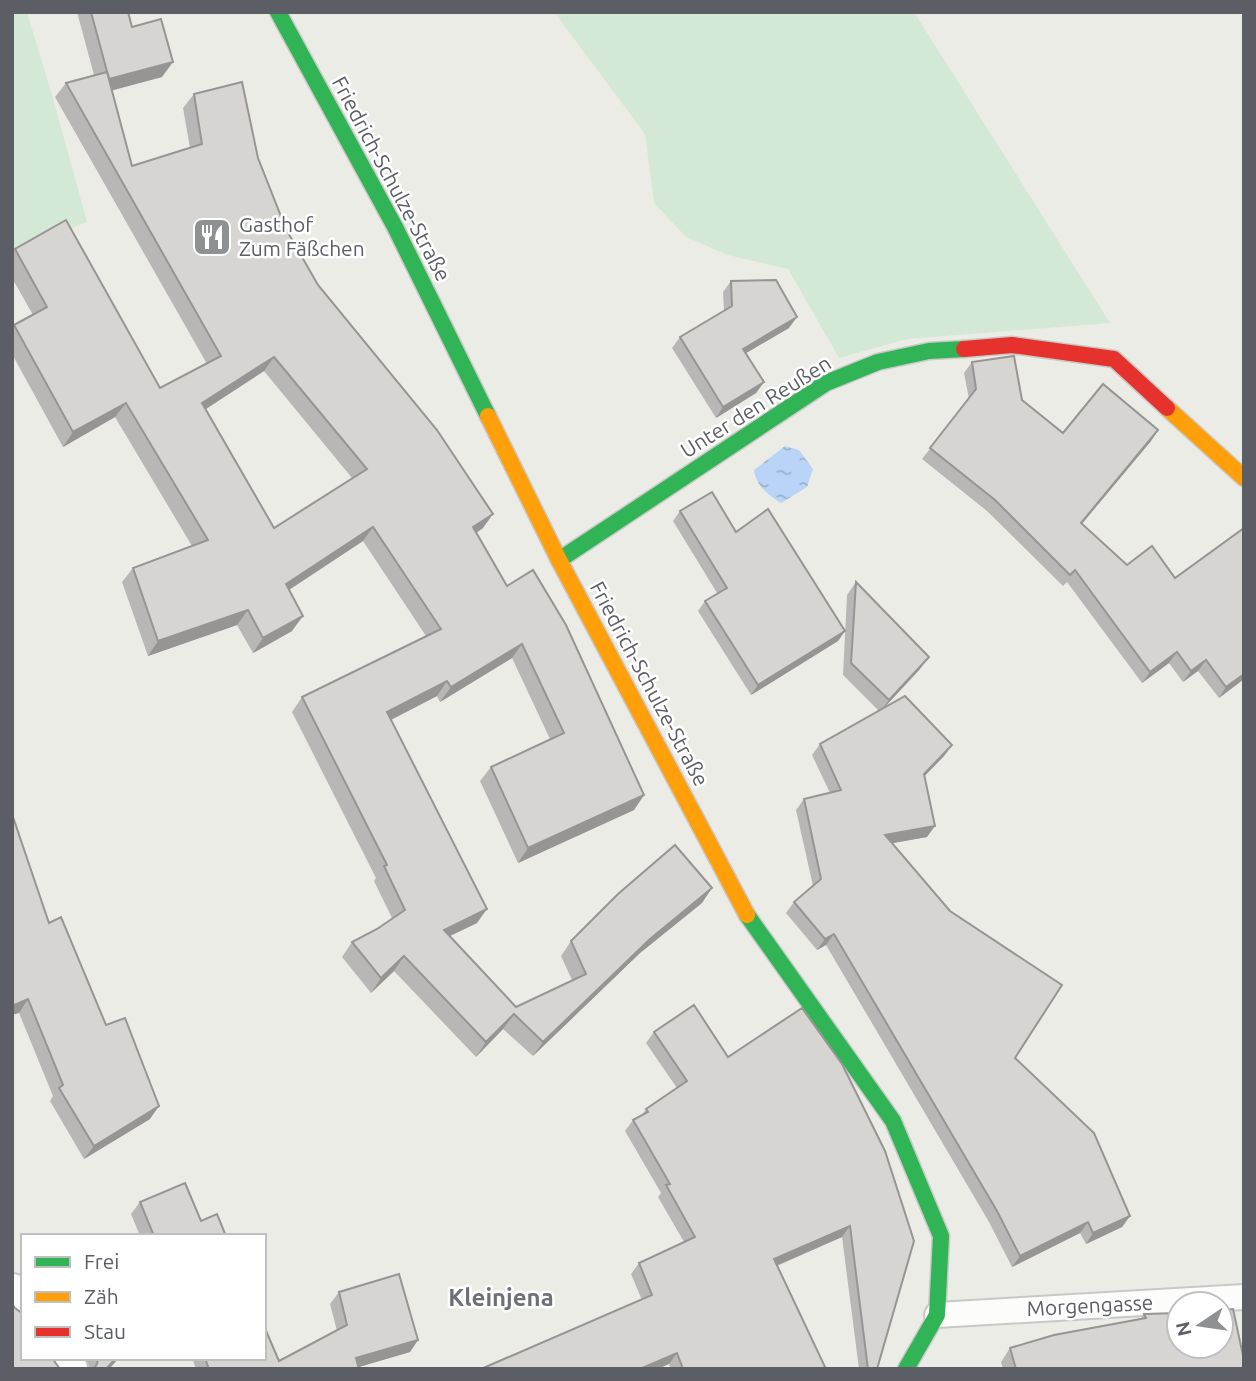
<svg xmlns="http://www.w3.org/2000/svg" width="1256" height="1381" font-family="Ubuntu,sans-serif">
<defs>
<pattern id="water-ripples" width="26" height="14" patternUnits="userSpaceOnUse" patternTransform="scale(1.75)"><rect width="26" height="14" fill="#bad4f8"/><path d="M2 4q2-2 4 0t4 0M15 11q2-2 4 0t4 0" fill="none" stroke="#9aafcc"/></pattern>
</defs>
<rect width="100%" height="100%" fill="#ecece7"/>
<g fill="#d4e9d5">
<polygon points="12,12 27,12 53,98 87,222 56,235 12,260"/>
<polygon points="554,12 914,12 1110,323 907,339 839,358 788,269 728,255 686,237 654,203 645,134"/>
</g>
<path fill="url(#water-ripples)" d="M785,446L799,450L813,469L807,487L781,503C768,495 756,486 754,470Z"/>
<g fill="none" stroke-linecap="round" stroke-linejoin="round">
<defs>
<polyline id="lane" points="937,1315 1244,1297"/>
<g id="street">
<polyline points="12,1293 23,1308"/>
<polyline points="60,1358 68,1369"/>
</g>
<g id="fast">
<polyline points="278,12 395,227 488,416"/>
<polyline points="559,560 826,383 878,362 929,351 964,349"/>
<polyline points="747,915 893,1121 941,1236 937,1315 906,1369"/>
</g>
<g id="slow">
<polyline points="1167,408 1244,478"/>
<polyline points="488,416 559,560 747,915"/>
</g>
<polyline id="jam" points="964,349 1012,345 1114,359 1167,408"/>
</defs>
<use href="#lane" stroke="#c8c9c7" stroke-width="28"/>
<use href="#street" stroke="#c8c9c7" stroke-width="42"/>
<use href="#fast" stroke="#c9c9c8" stroke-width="19"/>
<use href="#slow" stroke="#c9c9c8" stroke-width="19"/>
<use href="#jam" stroke="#c9c9c8" stroke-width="19"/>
<use href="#lane" stroke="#fcfcfb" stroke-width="24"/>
<use href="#street" stroke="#fcfcfb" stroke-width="38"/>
<use href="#fast" stroke="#30b455" stroke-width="16"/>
<use href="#slow" stroke="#ff9f0a" stroke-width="16"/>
<use href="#jam" stroke="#e5322d" stroke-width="16"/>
</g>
<g fill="#b8b7b5" fill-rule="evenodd">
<path d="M77,12H128L132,27L162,77L112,90L132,166L190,148L183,108L194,94L258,158L286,229L318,285L483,528L476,533L507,586L644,795L634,810L518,863L480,781L491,767L550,739L512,658L440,702L437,696L391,720L477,923L450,936L516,1007L572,980L561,956L571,941L702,903L640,953L533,1056L503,1029L476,1057L394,971L371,993L342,957L352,942L377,929L392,918L374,881L376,878L292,712L302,697L426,636L363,541L289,590L292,631L253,653L237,625L148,656L122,582L133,568L192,546L115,417L63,447L12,354V328L14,325L33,315L12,278V253L15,249L160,388L207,364L55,97L66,83L94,75ZM264,371L352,478L274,528L206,409Z"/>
<polygon points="731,281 789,328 746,353 764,382 756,393 716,418 672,348 680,337 724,311 723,292"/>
<polygon points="972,362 1022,400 1063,433 1158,430 1151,441 1082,524 1244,679 1219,698 1198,671 1183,682 1169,663 1142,683 1067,582 1063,586 987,511 922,459 969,399 964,373"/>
<polygon points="680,511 736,532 845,631 838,641 751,695 698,611 705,601 717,593 673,521"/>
<polygon points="856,582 920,669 884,708 952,745 944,756 924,776 927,837 892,843 1015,1058 1130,1216 1122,1227 1086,1244 1080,1233 1012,1267 989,1222 826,945 817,950 786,913 794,902 813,886 796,810 804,799 830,793 812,755 820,744 879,711 843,675 847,595"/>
<polygon points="49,923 106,1025 150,1119 84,1159 50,1101 53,1096 19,1013"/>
<polygon points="654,1032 728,1057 842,1064 877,1369 859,1369 842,1237 777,1266 826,1369 671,1369 631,1274 639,1263 684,1242 658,1197 661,1193 625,1131 633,1120 642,1115 646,1109 677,1088 646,1043"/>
<polygon points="140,1202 201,1221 226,1236 140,1236 131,1214"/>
<polygon points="339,1292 418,1340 410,1352 359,1367 359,1369 196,1369 192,1358 264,1358 279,1361 337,1331 330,1304"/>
<polygon points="1144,1314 1244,1369 1003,1369 1001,1362 1010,1348 1141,1318"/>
<polygon points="86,1358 119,1358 109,1369 90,1369"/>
</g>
<g fill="#969593">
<polygon points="173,62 162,77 99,94 109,79"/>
<polygon points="797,317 789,328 736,359 743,349"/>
<polygon points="274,357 264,371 192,418 202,403"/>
<polygon points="764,382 756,393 716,418 723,407"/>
<polygon points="126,403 115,417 63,447 73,432"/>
<polygon points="1158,430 1151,441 1073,534 1081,523"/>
<polygon points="493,514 483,528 463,542 473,527"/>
<polygon points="373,527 363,541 275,599 286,584"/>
<polygon points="248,610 237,625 148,656 158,641"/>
<polygon points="303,616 292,631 253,653 263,638"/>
<polygon points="845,631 838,641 751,695 758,685"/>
<polygon points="522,644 512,658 440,702 451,687"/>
<polygon points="1177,652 1169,663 1142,683 1150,672"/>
<polygon points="929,657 920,669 880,712 889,700"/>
<polygon points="1206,660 1198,671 1183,682 1191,671"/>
<polygon points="1244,674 1244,679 1219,698 1226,687"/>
<polygon points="447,681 437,696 377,727 387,712"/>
<polygon points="952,745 944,756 916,785 924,774"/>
<polygon points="644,795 634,810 518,863 528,848"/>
<polygon points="935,826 927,837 877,846 885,835"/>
<polygon points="712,888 702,903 640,953 533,1056 543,1042 650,939"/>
<polygon points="487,909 477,923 433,944 444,930"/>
<polygon points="834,934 826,945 817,950 825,939"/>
<polygon points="404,956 394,971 371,993 381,978"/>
<polygon points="28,999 19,1013 12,1015 12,1006"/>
<polygon points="514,1014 503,1029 476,1057 486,1042"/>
<polygon points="159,1106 150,1119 84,1159 94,1146"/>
<polygon points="1130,1216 1122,1227 1086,1244 1093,1233"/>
<polygon points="1088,1222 1080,1233 1012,1267 1020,1256"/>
<polygon points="850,1226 842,1237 766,1270 774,1259"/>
<polygon points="418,1340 410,1352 352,1369 356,1358"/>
<polygon points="677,1353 669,1364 658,1369 640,1369"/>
<polygon points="116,1358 119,1358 109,1369 106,1369"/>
</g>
<g fill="#d6d5d2" stroke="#969593" stroke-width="2" fill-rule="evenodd">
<polygon points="91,12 128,12 132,27 161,19 173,62 109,79"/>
<path d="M107,72L132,166L202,144L194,94L242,82L258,158L286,229L318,285L437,430L493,514L473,527L507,586L533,570L566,625L644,795L528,848L491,767L564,733L522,644L451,687L447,681L387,712L487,909L444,930L516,1007L586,974L571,941L618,894L675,845L712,888L650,939L543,1042L514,1014L486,1042L404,956L381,978L352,942L377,929L405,910L384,866L387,865L302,697L441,629L373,527L286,584L303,616L263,638L248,610L158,641L133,568L208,540L126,403L73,432L14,325L47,307L15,249L66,220L160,388L221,356L66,83ZM274,357L367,469L274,528L202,403Z"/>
<polygon points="776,280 797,317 743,349 764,382 723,407 680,337 732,306 731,281"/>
<polygon points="1014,356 1022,400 1063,433 1103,384 1158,430 1081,523 1127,565 1152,546 1175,578 1244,528 1244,674 1226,687 1206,660 1191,671 1177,652 1150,672 1075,570 1070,575 995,500 930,448 976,389 972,362"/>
<polygon points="712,492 736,532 768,509 845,631 758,685 705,601 727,588 680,511"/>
<polygon points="856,582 929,657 889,700 851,663"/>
<polygon points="905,696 952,745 924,774 935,826 885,835 950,911 1062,985 1015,1058 1094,1133 1130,1216 1093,1233 1088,1222 1020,1256 997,1211 834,934 825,939 794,902 821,879 804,799 841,790 820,744"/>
<polygon points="12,814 49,923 61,917 106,1025 125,1018 159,1106 94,1146 59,1088 63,1085 28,999 12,1006"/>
<polygon points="694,1005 728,1057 802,1008 842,1064 885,1151 914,1241 877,1369 868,1369 850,1226 774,1259 826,1369 683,1369 677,1353 640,1369 481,1369 652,1295 639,1263 695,1237 666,1185 670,1184 633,1120 648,1112 646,1109 687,1081 654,1032"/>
<polygon points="185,1183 201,1221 217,1214 226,1236 154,1236 140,1202"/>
<polygon points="399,1274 418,1340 356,1358 359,1369 209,1369 205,1358 264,1358 264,1326 279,1361 347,1325 339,1292"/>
<polygon points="12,1304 15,1308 23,1314 23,1358 52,1358 60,1369 12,1369"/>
<polygon points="1233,1309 1244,1360 1244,1369 1016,1369 1010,1348 1054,1335 1146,1318 1144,1314 1179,1313 1179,1346 1221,1346 1221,1310"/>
<polygon points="98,1358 116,1358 106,1369 94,1369 97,1364"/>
</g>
<defs>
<symbol id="restaurant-square" viewBox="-11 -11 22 22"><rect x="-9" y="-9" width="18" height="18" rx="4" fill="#8e9092" stroke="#fff"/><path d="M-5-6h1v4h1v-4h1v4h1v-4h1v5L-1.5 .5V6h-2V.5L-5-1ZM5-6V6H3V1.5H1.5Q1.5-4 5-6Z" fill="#fff"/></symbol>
</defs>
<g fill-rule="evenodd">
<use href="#restaurant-square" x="190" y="215" width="44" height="44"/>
</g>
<g text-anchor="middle" stroke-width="5" stroke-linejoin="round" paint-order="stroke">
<g font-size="21" fill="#5c5e65" stroke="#fff">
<text transform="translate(391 179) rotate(62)" y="7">Friedrich-Schulze-Straße</text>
<text transform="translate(756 407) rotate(-32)" y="7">Unter den Reußen</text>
<text transform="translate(649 684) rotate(62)" y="7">Friedrich-Schulze-Straße</text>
<text transform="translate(1090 1306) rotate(-3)" y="7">Morgengasse</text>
</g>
<g font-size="21" fill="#5c5e65" stroke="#fff" text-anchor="start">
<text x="239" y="232">Gasthof<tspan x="239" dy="24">Zum Fäßchen</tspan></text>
</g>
<g font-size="24" font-weight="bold" fill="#6d7077" stroke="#fff">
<text x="501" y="1306">Kleinjena</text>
</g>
</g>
<rect width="1256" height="1381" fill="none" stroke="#5c5e65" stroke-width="28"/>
<rect x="21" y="1234" width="245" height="126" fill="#ffffff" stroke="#bebfc1" stroke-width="2"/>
<rect x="35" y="1257" width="35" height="10" fill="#30b455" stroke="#bebfc1" stroke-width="2"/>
<text x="84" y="1269" font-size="21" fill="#5c5e65">Frei</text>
<rect x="35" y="1292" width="35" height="10" fill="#ff9f0a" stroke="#bebfc1" stroke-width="2"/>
<text x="84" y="1304" font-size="21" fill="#5c5e65">Zäh</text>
<rect x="35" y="1327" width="35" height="10" fill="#e5322d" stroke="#bebfc1" stroke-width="2"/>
<text x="84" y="1339" font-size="21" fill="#5c5e65">Stau</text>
<g transform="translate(1200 1325) rotate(257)"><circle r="33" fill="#ffffff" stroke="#bebfc1" stroke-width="2"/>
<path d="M0-5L12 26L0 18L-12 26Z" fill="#8e9092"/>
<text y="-10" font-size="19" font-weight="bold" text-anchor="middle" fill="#5c5e65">N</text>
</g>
</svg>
